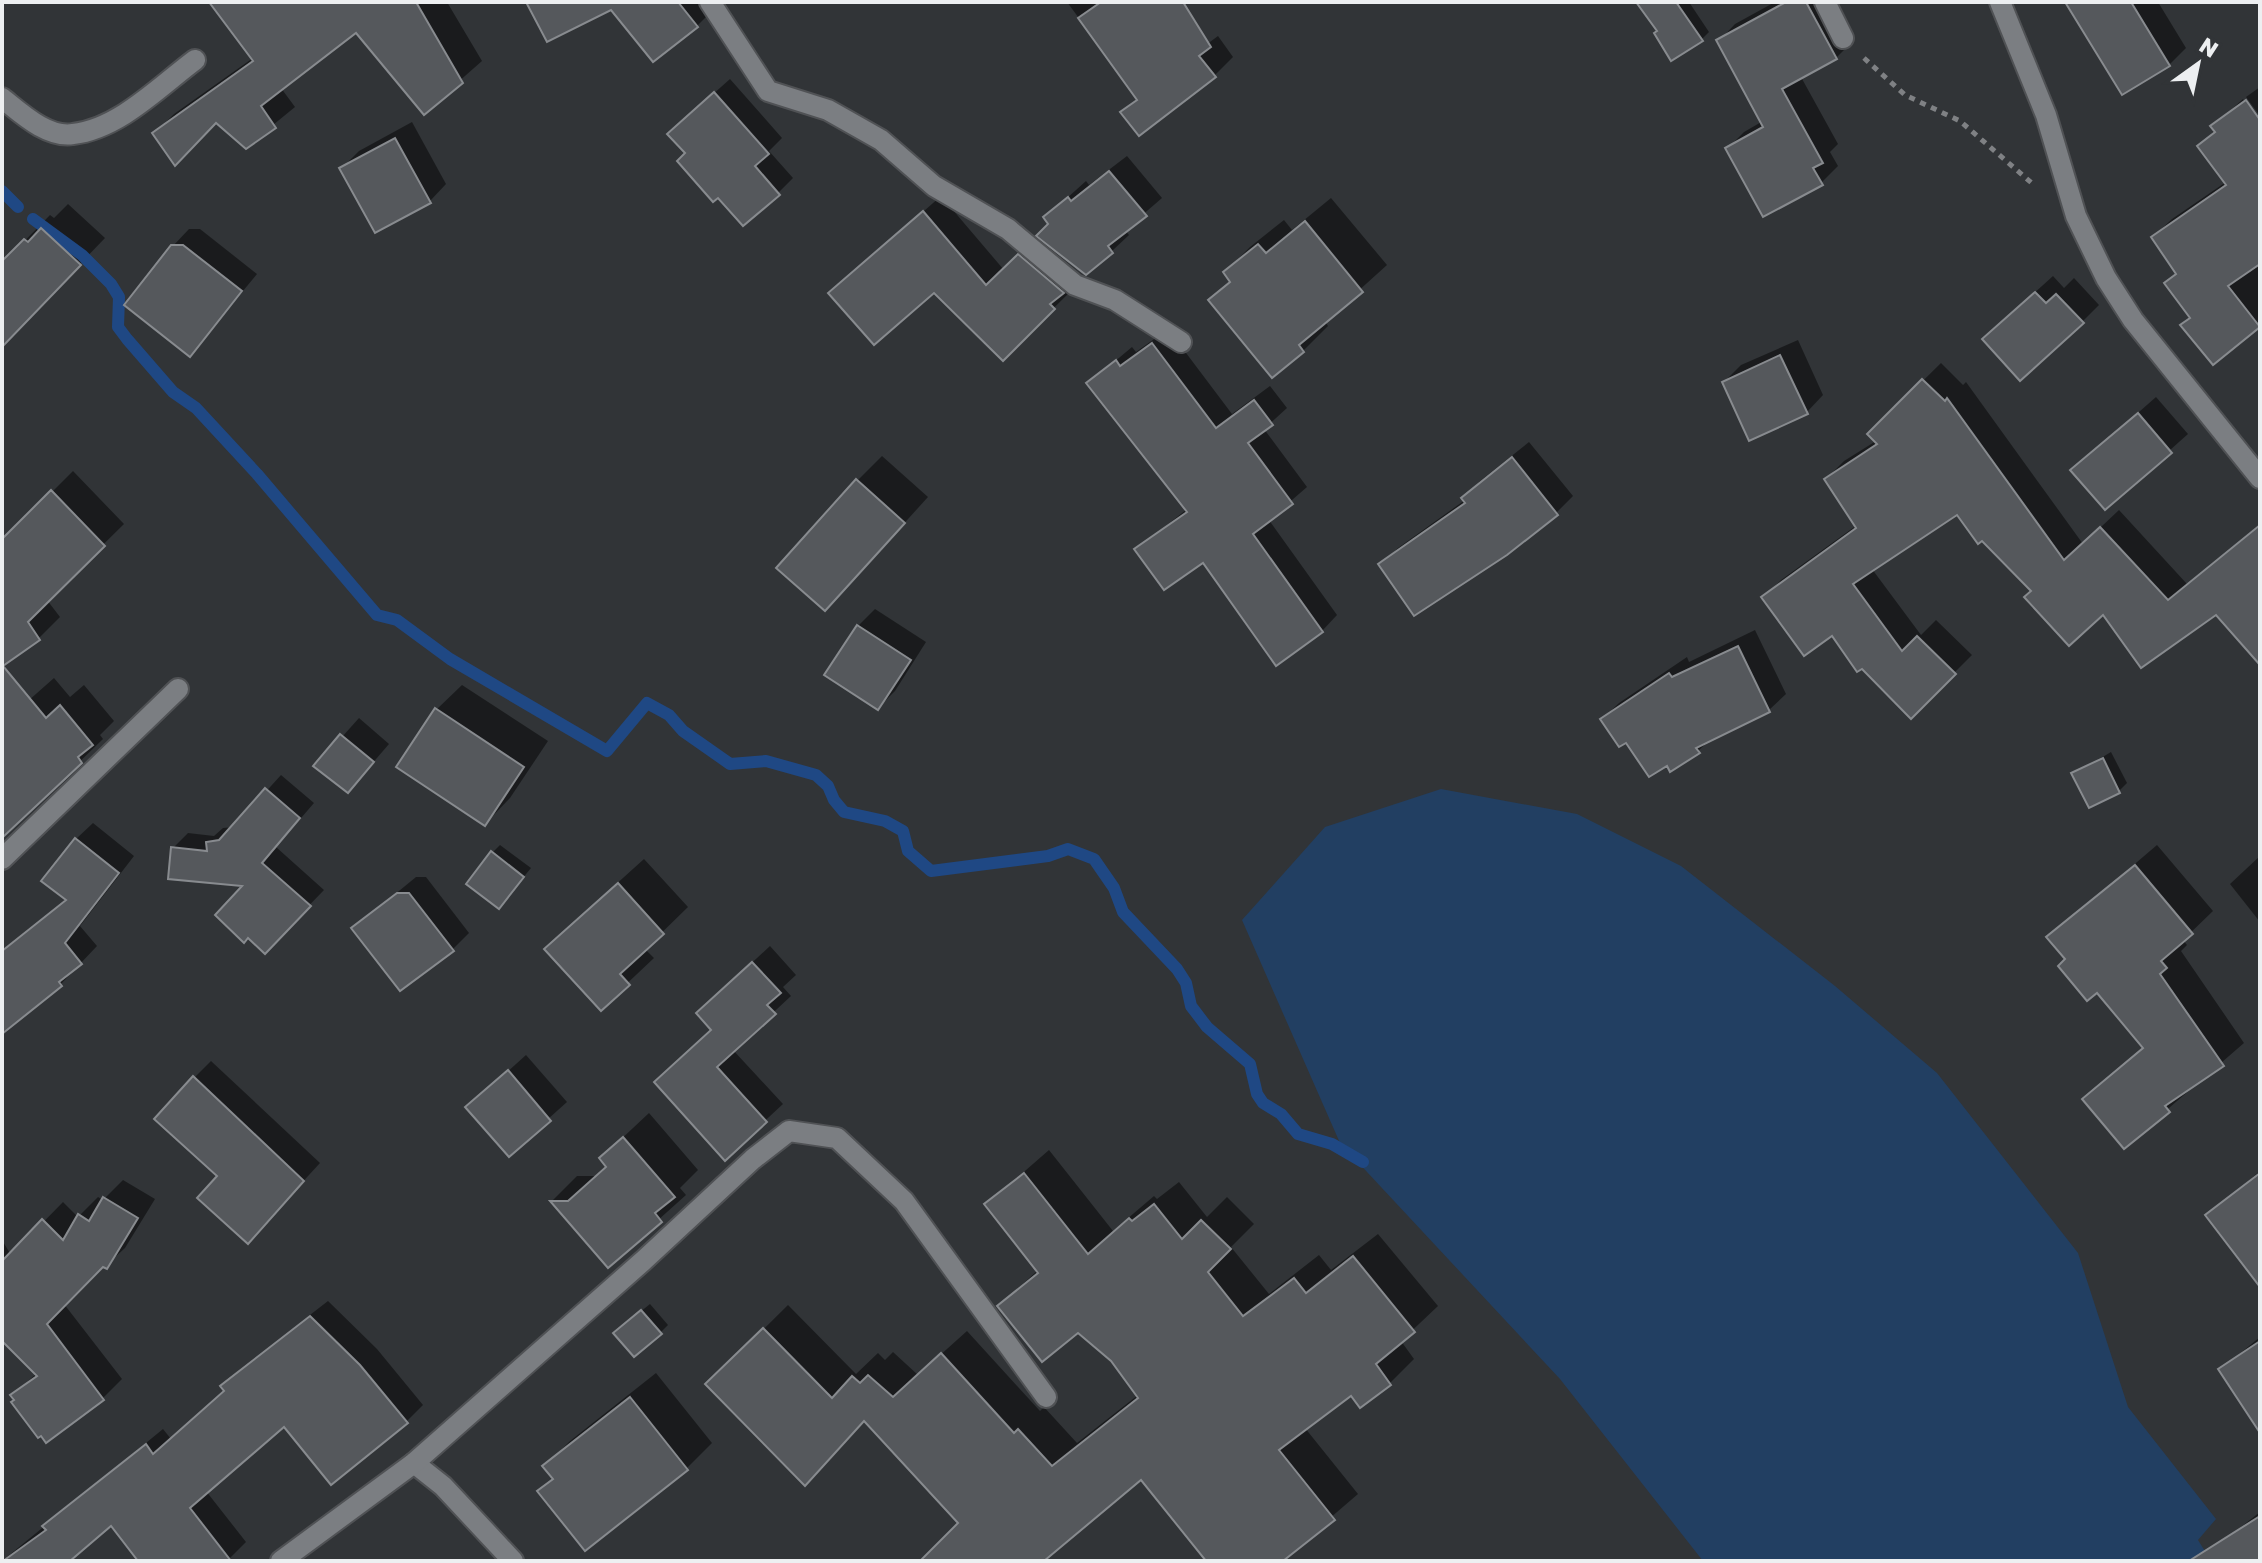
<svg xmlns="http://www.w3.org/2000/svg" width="2262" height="1563" font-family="'Golos Text',sans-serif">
<rect width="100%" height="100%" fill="#313437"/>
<polygon fill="#223f62" points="1441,789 1577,814 1681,866 1835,986 1937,1073 2078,1253 2128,1407 2216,1519 2198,1540 2211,1561 1703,1561 1560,1379 1340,1143 1242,920 1325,827"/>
<g fill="#0007">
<polygon points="211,2 447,2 482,61 424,112 356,31 281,88 295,107 246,147 217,121 154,134 174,114 253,58"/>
<polygon points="646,2 708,2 714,9 697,26"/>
<polygon points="1067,2 1145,2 1191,56 1218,36 1233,57 1214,76 1123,112 1138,98"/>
<polygon points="1642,2 1689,2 1709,32 1701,40 1659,31"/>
<polygon points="1775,2 1832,2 1853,41 1836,58 1801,77 1838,144 1830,152 1838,166 1821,183 1727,149 1744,132 1763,121 1719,41 1735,24"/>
<polygon points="2067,2 2158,2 2186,48 2169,65"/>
<polygon points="730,79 782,138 769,151 793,178 778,193 718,195 687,153 685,119"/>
<polygon points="2260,87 2260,116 2246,97"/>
<polygon points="2243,99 2260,123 2260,331 2257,327 2192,317 2167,283 2178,272 2153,237 2172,219 2226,182 2199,146 2216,129 2213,126"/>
<polygon points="412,122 446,184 430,201 342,168 359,151"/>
<polygon points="1127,156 1162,198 1125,230 1129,235 1112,251 1086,273 1046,217 1086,181 1089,185"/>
<polygon points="941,196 1004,270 1036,239 1079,275 1067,287 1071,291 1003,358 934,290 831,293"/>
<polygon points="1331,198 1387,265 1325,321 1328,326 1303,351 1210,300 1231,280 1225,272 1250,247 1284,220 1292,230"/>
<polygon points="68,204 105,238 2,345 2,264 50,215 54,218"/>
<polygon points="189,229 200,229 257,274 190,355 172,247"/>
<polygon points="2053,276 2064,288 2074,278 2099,305 2082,322 2002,322"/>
<polygon points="1168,329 1232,414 1270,386 1287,408 1264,429 1307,487 1269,520 1337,615 1322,631 1203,560 1137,549 1187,509 1089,383 1132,347 1136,352"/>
<polygon points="1798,340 1823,395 1807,412 1724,382 1741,365"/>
<polygon points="1941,363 1963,385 1966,382 2083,544 2119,510 2187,584 2260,526 2260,628 2216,613 2033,590 1957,512 1872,569 1921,635 1936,620 1972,655 1911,716 1832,633 1764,597 1781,580 1857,525 1826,479 1844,461 1876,441 1869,434"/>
<polygon points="2156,397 2188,434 2105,508 2073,470"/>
<polygon points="1529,442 1573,496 1556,513 1381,564 1398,548 1465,500 1463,498 1480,481"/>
<polygon points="882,456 928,497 850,583 857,481"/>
<polygon points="73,471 124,524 47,600 60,617 39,638 2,665 2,578 14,530"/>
<polygon points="875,609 926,642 895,691 878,708 858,626"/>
<polygon points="1755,630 1786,694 1769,710 1712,738 1698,751 1667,763 1626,740 1602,719 1619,703 1687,657 1689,662"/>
<polygon points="54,678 70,697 84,685 114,721 100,735 103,739 2,837 2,724"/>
<polygon points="462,685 548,741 510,798 485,824 436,710"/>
<polygon points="359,718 389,744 364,773 316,766"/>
<polygon points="2111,752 2127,783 2119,791 2074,774"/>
<polygon points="281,775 314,803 276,847 324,890 265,951 247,884 173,848 188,833 214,836 223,828 234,827"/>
<polygon points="93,823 134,856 80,926 97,946 61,984 2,1031 2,950 67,898 76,839"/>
<polygon points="500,845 531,868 499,907 492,853"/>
<polygon points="2157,845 2213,911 2183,940 2187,945 2181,951 2244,1043 2124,1147 2085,1100 2144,1046 2049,937"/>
<polygon points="2260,856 2260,922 2230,884"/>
<polygon points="644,859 688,907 645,949 654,958 601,1008 572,924"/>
<polygon points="416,877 426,877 469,933 452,950 354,928"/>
<polygon points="770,946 796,975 783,987 791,996 733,1050 783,1104 725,1158 713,1029 715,997"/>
<polygon points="526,1055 567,1102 509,1154 468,1107"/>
<polygon points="211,1061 320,1163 264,1224 219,1175 194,1078"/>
<polygon points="649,1113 698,1170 680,1188 686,1195 608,1265 552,1201 577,1176 595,1176 607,1165 601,1158"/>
<polygon points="1049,1150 1113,1231 1154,1196 1157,1199 1179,1182 1207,1217 1227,1197 1254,1224 1231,1247 1269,1294 1319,1255 1331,1270 1378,1234 1438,1306 1401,1341 1414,1359 1390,1383 1361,1405 1352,1393 1305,1428 1358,1494 1280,1561 1208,1561 1141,1477 1040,1561 923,1561 960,1523 865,1419 708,1384 788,1305 856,1374 878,1353 885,1360 893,1352 918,1375 967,1331 1040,1411 1044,1407 1077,1443 1138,1395 1112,1360 1078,1330 999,1306 1038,1270 987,1204"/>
<polygon points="2260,1171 2260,1260 2208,1215"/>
<polygon points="123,1180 155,1199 125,1248 64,1304 122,1379 103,1398 47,1440 13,1395 37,1373 2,1338 2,1240 11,1255 63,1202 78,1217 98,1197 103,1200"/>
<polygon points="328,1301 377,1349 423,1405 406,1422 284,1424 206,1491 246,1542 227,1561 141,1561 111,1523 67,1561 2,1561 163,1429 171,1439 226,1390 223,1386 239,1370"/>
<polygon points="650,1304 668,1325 660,1333 624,1325"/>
<polygon points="2260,1337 2260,1391 2220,1370"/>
<polygon points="656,1373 712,1443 687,1468 585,1548 540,1492 554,1478 545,1466 570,1441"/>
<polygon points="2260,1512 2260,1561 2235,1561 2222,1542"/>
</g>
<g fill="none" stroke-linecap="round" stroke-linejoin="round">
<g stroke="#1f4884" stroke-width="12">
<polyline points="2,191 18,207"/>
<polyline points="33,219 82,255 111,284 119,297 118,327 127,339 173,392 196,408 257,474 377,615 397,620 450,659 607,751 647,703 669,715 683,731 730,764 766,761 816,775 828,786 834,800 844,812 885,821 903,831 908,851 931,871 1048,856 1068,849 1094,859 1114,888 1123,912 1177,969 1186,983 1191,1006 1207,1027 1250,1064 1257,1094 1263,1103 1281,1114 1298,1134 1332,1144 1363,1162"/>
</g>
</g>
<g fill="#55585c" stroke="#888b8f" stroke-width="2">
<polygon points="209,2 416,2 463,83 424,115 356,33 261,106 276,128 246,149 216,123 175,166 152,133 253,61"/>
<polygon points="526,2 678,2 698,27 653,62 611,10 547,42"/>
<polygon points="1101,2 1183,2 1211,47 1199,56 1216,77 1139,136 1120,112 1137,100 1078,18"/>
<polygon points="1636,2 1676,2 1703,41 1671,61 1654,33 1657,31"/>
<polygon points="1786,2 1806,2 1837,59 1782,89 1823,163 1813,168 1823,185 1763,217 1725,148 1763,127 1716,40"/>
<polygon points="2065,2 2131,2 2170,66 2122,95"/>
<polygon points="714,92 769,154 755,166 780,195 743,226 718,198 713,202 677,161 685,153 667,134"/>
<polygon points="2246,100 2260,120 2260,264 2228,286 2260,327 2213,365 2180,325 2190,318 2164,283 2176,274 2151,237 2226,185 2197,146 2215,132 2210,126"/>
<polygon points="395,138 431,203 375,233 339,168"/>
<polygon points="1109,171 1147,216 1108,246 1113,253 1086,275 1036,236 1048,224 1043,217 1068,197 1071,201"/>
<polygon points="923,211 986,285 1018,254 1064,293 1050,304 1055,309 1003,361 934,293 874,345 828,293"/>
<polygon points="1305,221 1363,292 1299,345 1304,352 1272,378 1208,300 1230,282 1223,272 1258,244 1266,253"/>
<polygon points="41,228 81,265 2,347 2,261 24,239 28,242"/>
<polygon points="171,245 183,245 242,291 190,357 124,305"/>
<polygon points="2035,292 2046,303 2056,294 2084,323 2020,381 1982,339"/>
<polygon points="1152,343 1216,428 1254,400 1273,425 1248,443 1293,504 1253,534 1323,632 1276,666 1203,563 1164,590 1134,549 1187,512 1086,383 1116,360 1120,366"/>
<polygon points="1780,355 1808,414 1749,441 1722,382"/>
<polygon points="1922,379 1945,401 1947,398 2064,560 2100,527 2168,600 2260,525 2260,665 2216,615 2141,668 2103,615 2069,646 2024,597 2031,591 1982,541 1978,544 1957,515 1853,584 1902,651 1917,636 1956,674 1911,719 1862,669 1857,672 1832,636 1804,656 1761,597 1856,528 1824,479 1877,444 1867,434"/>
<polygon points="2138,413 2172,453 2105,510 2070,470"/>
<polygon points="1512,457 1558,515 1507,555 1414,616 1378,564 1465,503 1461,498"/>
<polygon points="856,479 905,523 825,611 776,568"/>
<polygon points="51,490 105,546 28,622 40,640 3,666 46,718 60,705 93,745 78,757 82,763 2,838 2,539"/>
<polygon points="857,625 911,660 878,710 824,675"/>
<polygon points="1738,646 1770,712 1696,748 1700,753 1670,772 1667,766 1649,777 1626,743 1619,747 1600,719 1669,673 1672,677"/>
<polygon points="435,708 524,767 485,826 396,767"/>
<polygon points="340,734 374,762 348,793 313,766"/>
<polygon points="2103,758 2120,793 2089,808 2071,773"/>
<polygon points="265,788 300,818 262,863 311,906 265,954 248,938 244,943 215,915 242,886 168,879 171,847 207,851 206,842 219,840"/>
<polygon points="75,838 119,873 65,943 82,964 59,982 62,986 2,1034 2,951 66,900 41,881"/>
<polygon points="491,851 524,877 499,909 466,884"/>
<polygon points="2135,865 2193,934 2161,961 2167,968 2160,974 2224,1066 2165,1106 2170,1112 2124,1149 2082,1099 2143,1048 2097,993 2087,1001 2058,966 2065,959 2046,937"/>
<polygon points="618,883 664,934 620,974 630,985 601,1011 544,949"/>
<polygon points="397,893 409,893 454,951 400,991 351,928"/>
<polygon points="752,962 781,993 767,1005 776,1014 717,1067 767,1122 725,1161 654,1082 711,1030 696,1013"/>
<polygon points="508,1070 551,1121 509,1157 465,1107"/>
<polygon points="193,1076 304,1181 248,1244 197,1198 217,1176 154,1119"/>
<polygon points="623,1137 675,1197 655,1213 662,1222 608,1268 550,1201 568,1201 606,1167 599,1158"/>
<polygon points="1024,1173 1088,1254 1129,1218 1132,1221 1154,1204 1182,1239 1201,1220 1231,1249 1208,1272 1243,1316 1294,1278 1306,1293 1353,1256 1415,1332 1376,1364 1391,1385 1360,1408 1351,1396 1279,1450 1335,1520 1283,1561 1206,1561 1141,1480 1044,1561 920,1561 958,1523 864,1421 805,1486 705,1384 763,1328 832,1398 852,1376 860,1383 868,1375 893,1397 941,1353 1014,1433 1018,1429 1052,1466 1138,1398 1111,1361 1078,1333 1042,1362 997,1306 1038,1273 984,1204"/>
<polygon points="2260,1173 2260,1287 2205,1215"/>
<polygon points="103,1197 138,1218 107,1269 103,1267 47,1324 104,1400 46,1443 41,1436 38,1438 11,1402 14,1400 10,1395 37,1376 2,1341 2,1261 42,1219 63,1240 78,1214 89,1221"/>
<polygon points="641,1310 662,1334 634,1357 613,1333"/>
<polygon points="310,1316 360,1365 408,1423 331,1485 284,1427 190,1508 231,1561 138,1561 111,1526 70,1561 3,1561 46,1530 42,1526 146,1444 153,1454 224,1391 220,1386"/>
<polygon points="2260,1341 2260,1433 2218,1369"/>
<polygon points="630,1397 688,1470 585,1551 537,1491 553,1479 542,1466"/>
<polygon points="2260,1516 2260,1561 2189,1561"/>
</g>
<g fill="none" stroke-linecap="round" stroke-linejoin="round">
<defs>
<g id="minor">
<polyline points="710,2 768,91 828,110 881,140 934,186 1008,229 1075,285 1115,300 1181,342"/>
<polyline points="1825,2 1843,38"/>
<polyline points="2000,2 2046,115 2076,216 2106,278 2133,320 2260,478"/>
<path d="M2,98C21,113 47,138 73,134C119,129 160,86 195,60"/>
<polyline points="2,859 178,689"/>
<polyline points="414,1463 443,1486 513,1561"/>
<polyline points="281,1561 414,1463 643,1261 753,1159 789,1131 837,1138 904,1201 1046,1397"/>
</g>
</defs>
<use href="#minor" stroke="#505255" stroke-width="24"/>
<polyline stroke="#7f8184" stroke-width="5" stroke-dasharray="6 6" stroke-linecap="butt" points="1864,58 1905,95 1960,121 2034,185"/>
<use href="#minor" stroke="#7b7e82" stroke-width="20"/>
</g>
<rect width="2262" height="1563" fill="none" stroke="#edeff1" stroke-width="8"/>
<g transform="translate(2198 64) rotate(33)" stroke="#313437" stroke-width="6" paint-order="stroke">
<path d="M0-6L14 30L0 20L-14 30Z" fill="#edeff1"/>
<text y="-12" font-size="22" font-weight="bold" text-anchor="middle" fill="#edeff1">N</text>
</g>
</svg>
